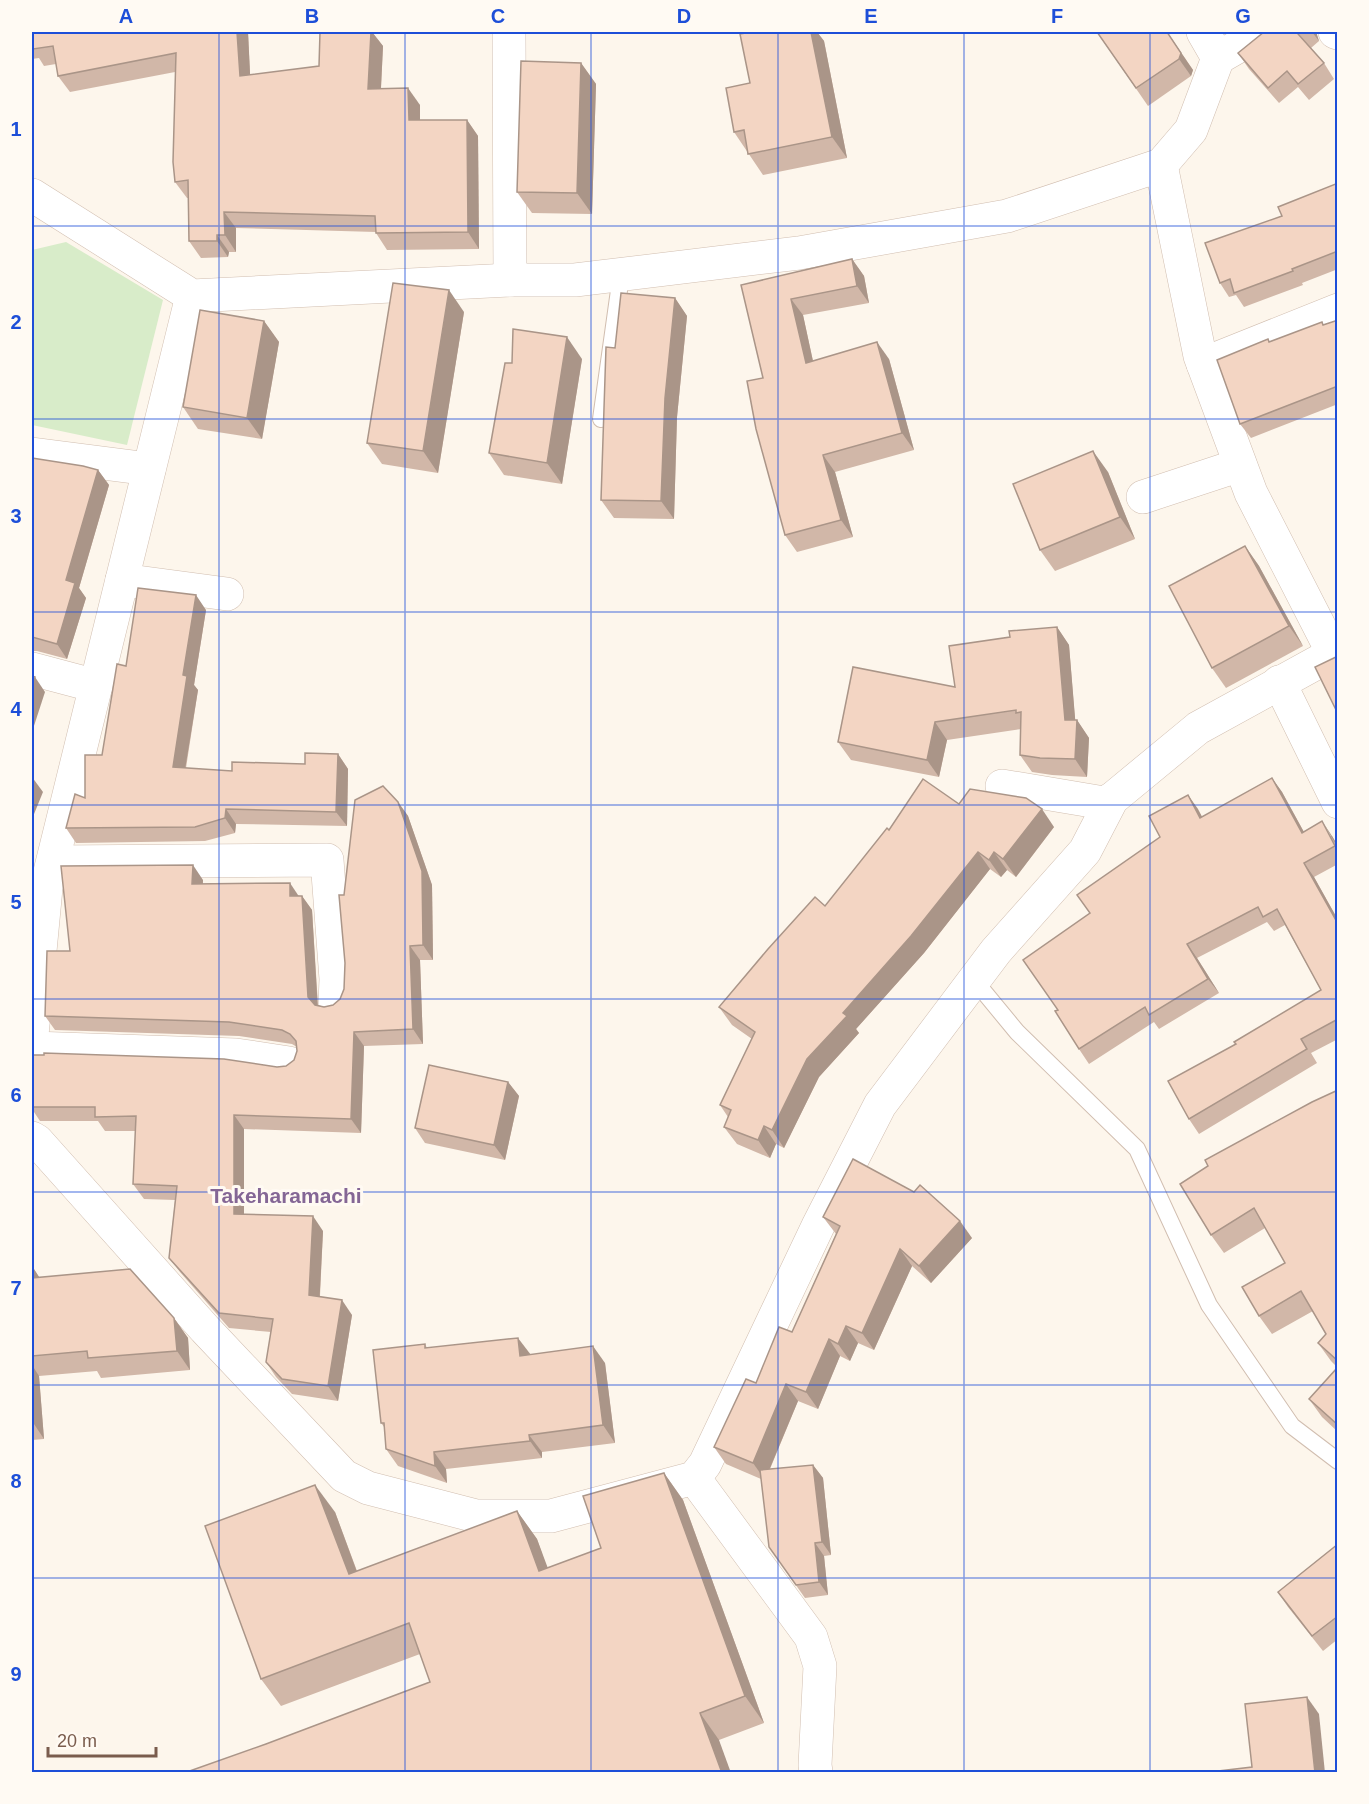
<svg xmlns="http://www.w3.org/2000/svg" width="1369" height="1804" font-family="Arial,sans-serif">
<rect width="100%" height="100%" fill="#fdf6ec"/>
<polygon fill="#d8ecc9" points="66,242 163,300 127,445 32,425 32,250"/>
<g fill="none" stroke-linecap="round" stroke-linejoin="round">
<defs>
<g id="lane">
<polyline points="601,419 621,276"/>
<polyline points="975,981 1017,1032 1137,1149 1209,1305 1292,1426 1338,1461"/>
</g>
<g id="street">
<polyline points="509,32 510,280"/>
<polyline points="1203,32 1218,58 1263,32"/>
<polyline points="1335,32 1338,33"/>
<polyline points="1161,165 1191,130 1218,58"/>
<polyline points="32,195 192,296 510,280 575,280 799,253 1007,216 1161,165 1200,356 1251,493 1333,653"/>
<polyline points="1203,364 1338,310"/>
<polyline points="32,454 149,469"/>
<polyline points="1143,497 1240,465"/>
<polyline points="122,580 227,594"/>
<polyline points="32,669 96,686"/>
<polyline points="1279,682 1338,802"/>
<polyline points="1002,786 1104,803 1112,799"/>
<polyline points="54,862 327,860 336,979 335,1003"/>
<polyline points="32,1035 46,888 192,296"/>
<polyline points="32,1048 236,1055 289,1063"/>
<polyline points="32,1138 37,1141 205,1329 344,1476 368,1488 476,1516 551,1516 694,1478 705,1464 818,1226 880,1105 996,951 1085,851 1112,799 1198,728 1338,651"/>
<polyline points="694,1478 811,1637 820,1666 815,1765 816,1772"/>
</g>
</defs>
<use href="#lane" stroke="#d1beb0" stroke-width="18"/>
<use href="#street" stroke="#d1beb0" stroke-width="34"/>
<use href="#lane" stroke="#fff" stroke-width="16"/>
<use href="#street" stroke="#fff" stroke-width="33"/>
</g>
<g fill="#d1b7a8">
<polygon points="32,32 248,32 250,75 319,66 320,32 372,32 383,46 381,89 420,105 420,120 467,120 478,136 479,249 387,250 376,233 376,232 236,228 236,252 229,252 228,257 201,258 189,241 188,198 187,198 175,182 175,72 70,92 58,76 56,64 44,66 39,58 32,59"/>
<polygon points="440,32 455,32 455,34"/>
<polygon points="751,32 817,32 824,41 847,158 763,175 734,132 750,83"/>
<polygon points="1097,32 1167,32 1193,70 1191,76 1148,106"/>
<polygon points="1264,32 1317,32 1317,35 1319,41 1311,48 1324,63 1334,79 1309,100 1298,87 1279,103 1249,69 1238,53"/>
<polygon points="581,63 596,84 592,214 532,213 517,192"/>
<polygon points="1338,183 1338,269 1302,283 1303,285 1244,307 1236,295 1229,297 1220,283 1282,216"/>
<polygon points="852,259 864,276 869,303 803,315 813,361 889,359 914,450 835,472 853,537 797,552 785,535 763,378 741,285"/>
<polygon points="675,298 687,316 677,417 674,519 614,518 601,500 615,348"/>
<polygon points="464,312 438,473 382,464 367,443"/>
<polygon points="1338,320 1338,404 1251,438 1240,424 1268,339 1270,342"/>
<polygon points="264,321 279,342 262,439 198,429 183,407"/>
<polygon points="582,359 562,484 504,475 489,453 512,363"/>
<polygon points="32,458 98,470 109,485 79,588 86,598 67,659 37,651 32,651"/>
<polygon points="1108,472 1135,539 1055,571 1040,550"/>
<polygon points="1245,546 1259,566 1303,646 1226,688 1212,668"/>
<polygon points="206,610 194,685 198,690 186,768 232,771 305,764 338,754 348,769 347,826 236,824 235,833 205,841 76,843 66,828 85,798 102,755 126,666"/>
<polygon points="1057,627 1069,645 1075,720 1077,720 1089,738 1087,777 1052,775 1032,772 1020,755 1021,729 947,740 939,777 851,760 838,742 955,687 1010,637"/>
<polygon points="1272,778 1282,792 1304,832 1332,836 1338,846 1338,864 1314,877 1338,920 1338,1039 1311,1053 1317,1063 1199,1134 1189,1119 1236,1044 1321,990 1285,925 1274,931 1267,922 1197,958 1219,993 1159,1029 1154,1022 1089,1064 1079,1049 1058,1010 1090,913 1160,837 1188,795 1202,817"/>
<polygon points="398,802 408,816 432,885 433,960 420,960 423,1044 364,1046 361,1133 244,1129 244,1214 323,1231 320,1296 352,1315 338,1401 292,1394 276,1377 266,1362 271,1332 229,1328 180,1272 169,1258 175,1200 144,1199 133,1184 136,1131 105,1131 98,1121 40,1121 32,1109 32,1055 277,1067 286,1066 294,1060 297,1051 297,1047 292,1044 239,1036 55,1030 45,1016 70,951 203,880 203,884 302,896 312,910 318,1005 324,1007 333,1005 340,999 344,989 345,963 344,895"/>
<polygon points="959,804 1054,827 1016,877 1007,870 1001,877 990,869 924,953 856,1029 859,1033 819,1077 784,1148 776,1144 770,1158 737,1144 724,1127 728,1117 720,1105 752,1039 732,1025 719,1007 825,906 889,830"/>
<polygon points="508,1082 519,1096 505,1160 425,1143 415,1128"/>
<polygon points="1338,1090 1338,1432 1322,1417 1309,1399 1337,1367 1331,1361 1318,1343 1326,1334 1313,1311 1272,1334 1259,1316 1285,1263 1265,1228 1224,1253 1211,1235"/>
<polygon points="823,1217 972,1238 931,1283 912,1266 874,1350 858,1343 850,1361 840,1356 818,1409 798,1401 770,1469 813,1465 823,1478 831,1555 824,1556 828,1595 805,1598 769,1547 761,1479 726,1464 714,1447 756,1383 792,1332 836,1234"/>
<polygon points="32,1266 39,1277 174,1318 188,1338 190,1370 101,1378 97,1371 39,1376 44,1439 32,1440"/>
<polygon points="425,1344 427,1348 530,1354 605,1363 615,1443 542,1452 542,1458 446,1469 447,1483 398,1466 386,1449 385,1428 381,1423"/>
<polygon points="664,1473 683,1500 764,1723 719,1740 266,1744 430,1682 420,1654 281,1706 261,1679 335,1512 357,1571 517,1511 537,1539 547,1568 601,1548"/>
<polygon points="1338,1544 1338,1639 1323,1651 1288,1607 1278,1592"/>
</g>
<g fill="#aa9588">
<polygon points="237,32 248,32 251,93 240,76"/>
<polygon points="371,32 372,32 383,46 380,106 368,89"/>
<polygon points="811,32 817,32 824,41 847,158 832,137"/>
<polygon points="1167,32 1193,70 1191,76 1179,59"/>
<polygon points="1312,32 1317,32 1317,35 1319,41"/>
<polygon points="581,63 596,84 592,214 577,193"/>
<polygon points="408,88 420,105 420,137 409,120"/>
<polygon points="467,120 478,136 479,249 468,232"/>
<polygon points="224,212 236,228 236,252 225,235"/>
<polygon points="217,235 229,252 228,257 217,241"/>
<polygon points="852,259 864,276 869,303 857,286"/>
<polygon points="449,290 464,312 438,473 423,451"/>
<polygon points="675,298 687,316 677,417 674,519 661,501 665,398"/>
<polygon points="791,299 803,315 817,380 806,363"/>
<polygon points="264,321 279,342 262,439 247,418"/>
<polygon points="567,337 582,359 562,484 547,463"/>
<polygon points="877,342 889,359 914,450 902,433"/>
<polygon points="1093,451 1108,472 1135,539 1120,517"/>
<polygon points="823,455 835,472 853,537 841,520"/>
<polygon points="98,470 109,485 79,588 86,598 67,659 57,644 66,580"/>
<polygon points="1245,546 1259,566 1303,646 1289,626"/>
<polygon points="196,595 206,610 194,685 198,690 183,782 173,767 183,675"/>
<polygon points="1057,627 1069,645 1076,729 1077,720 1089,738 1087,777 1075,759 1065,720"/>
<polygon points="35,677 45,692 32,732 32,686"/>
<polygon points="935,722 947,740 939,777 927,760"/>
<polygon points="338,754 348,769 347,826 336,812"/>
<polygon points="32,777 43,792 32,819"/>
<polygon points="1272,778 1282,792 1312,847 1302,833"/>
<polygon points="1188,795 1198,809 1210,832 1200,818"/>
<polygon points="398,802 408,816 432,885 433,960 423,945"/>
<polygon points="226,809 236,824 235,833 225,818"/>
<polygon points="1042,809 1054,827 1016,877 1003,859"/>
<polygon points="1322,821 1332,836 1338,846 1338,848"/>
<polygon points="978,852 990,869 924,953 856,1029 859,1033 819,1077 784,1148 772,1130 807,1059 843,1013"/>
<polygon points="994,852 1007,870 1001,877 989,860"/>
<polygon points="1304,863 1314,877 1338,920 1338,924"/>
<polygon points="193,865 203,880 202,899 192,884"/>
<polygon points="290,883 300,898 290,896"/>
<polygon points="302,896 312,910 318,1011 308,997"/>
<polygon points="1187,944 1197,958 1219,993 1208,979"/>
<polygon points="410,946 420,960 423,1044 413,1029"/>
<polygon points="354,1032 364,1046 361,1133 351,1119"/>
<polygon points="508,1082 519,1096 505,1160 494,1145"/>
<polygon points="234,1115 244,1129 244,1228 234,1214"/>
<polygon points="764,1126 776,1144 770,1158 758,1140"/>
<polygon points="313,1216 323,1231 319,1309 309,1295"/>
<polygon points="960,1221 972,1238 931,1283 919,1266"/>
<polygon points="900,1249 912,1266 874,1350 862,1333"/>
<polygon points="32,1266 41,1280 32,1282"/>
<polygon points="342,1300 352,1315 338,1401 328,1386"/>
<polygon points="174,1318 188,1338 190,1370 177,1351"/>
<polygon points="846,1326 858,1343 850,1361 838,1344"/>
<polygon points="518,1338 531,1355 520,1356"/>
<polygon points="829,1339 840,1356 818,1409 806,1392"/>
<polygon points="593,1346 605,1363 615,1443 603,1425"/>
<polygon points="32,1365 39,1376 44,1439 32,1421"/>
<polygon points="786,1384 798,1401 765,1480 753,1463"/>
<polygon points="529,1435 542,1452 542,1458 530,1441"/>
<polygon points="434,1452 446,1469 447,1483 435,1466"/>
<polygon points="813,1465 823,1478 831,1555 822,1542"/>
<polygon points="664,1473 683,1500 764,1723 745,1696"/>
<polygon points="315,1485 335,1512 368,1602 349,1574"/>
<polygon points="517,1511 537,1539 559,1598 539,1571"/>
<polygon points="815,1543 824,1556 828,1595 819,1582"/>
<polygon points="1307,1697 1319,1714 1325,1773 1315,1773"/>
<polygon points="700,1713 719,1740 731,1773 722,1773"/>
</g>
<g fill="#f3d5c3" stroke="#aa9588" stroke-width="1.5">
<polygon points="32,32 237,32 240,76 319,66 320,32 371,32 368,89 408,88 409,120 467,120 468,232 376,233 375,216 224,212 225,235 217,235 217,241 189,241 188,180 175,182 173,162 176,53 58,76 53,46 33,49"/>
<polygon points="751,32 811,32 832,137 748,154 744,130 734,132 726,88 750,83 740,34"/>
<polygon points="1097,32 1167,32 1181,53 1179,59 1136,88"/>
<polygon points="1264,32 1301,32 1298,34 1324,63 1298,84 1287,71 1268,88 1238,53"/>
<polygon points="521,61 581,63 577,193 517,192"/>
<polygon points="1338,183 1338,251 1292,269 1293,271 1234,293 1230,279 1220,283 1205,243 1282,216 1278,207"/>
<polygon points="852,259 857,286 791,299 806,363 877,342 902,433 823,455 841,520 785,535 756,429 747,381 763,378 741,285"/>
<polygon points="393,283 449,290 423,451 367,443"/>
<polygon points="621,293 675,298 665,398 661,501 601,500 606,347 615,348"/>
<polygon points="200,310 264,321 247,418 183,407"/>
<polygon points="1338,320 1338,386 1240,424 1217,360 1268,339 1269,342 1322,322 1323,325"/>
<polygon points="513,329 567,337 547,463 489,453 505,363 512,363"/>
<polygon points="1093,451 1120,517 1040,550 1013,484"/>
<polygon points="32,458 83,466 98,470 66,580 75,583 57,644 32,637"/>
<polygon points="1245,546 1289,626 1212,668 1169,586"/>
<polygon points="138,588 196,595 183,675 187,676 173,767 232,771 232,762 305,764 305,753 338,754 336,812 226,809 225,818 195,827 66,828 75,794 85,798 85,755 102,755 117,664 126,666"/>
<polygon points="1057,627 1065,720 1077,720 1075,759 1040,758 1020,755 1021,712 1016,713 1016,710 935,722 927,760 838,742 853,667 955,687 949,646 1010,637 1009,631"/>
<polygon points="1338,656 1338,714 1315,667"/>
<polygon points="32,676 35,677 32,686"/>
<polygon points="1272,778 1302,833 1322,821 1335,846 1304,863 1338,924 1338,1019 1301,1039 1307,1049 1189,1119 1168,1081 1236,1044 1234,1042 1321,990 1277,909 1263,917 1258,907 1187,944 1208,979 1149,1015 1145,1007 1079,1049 1055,1011 1058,1010 1023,960 1090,913 1077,895 1160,837 1149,816 1188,795 1200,818"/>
<polygon points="923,779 959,804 970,789 1026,798 1042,809 1003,859 994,852 989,860 978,852 911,936 843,1013 847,1016 807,1059 772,1130 764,1126 758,1140 724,1127 731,1110 720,1105 755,1032 719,1007 768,949 815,897 825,906 887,828 889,830"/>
<polygon points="383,786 398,802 422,871 423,945 410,946 413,1029 354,1032 351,1119 234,1115 234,1214 313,1216 309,1295 342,1300 328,1386 282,1379 266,1362 273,1319 219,1313 169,1258 177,1186 133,1184 136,1116 95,1117 95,1107 32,1107 32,1055 44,1055 44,1053 224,1059 277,1067 286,1066 294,1060 297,1051 296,1041 290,1034 282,1030 229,1022 45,1016 47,951 70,951 61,866 193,865 192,884 290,883 290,896 302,896 308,997 315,1005 324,1007 333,1005 340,999 344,989 345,963 339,895 344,895 355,800"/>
<polygon points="429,1065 508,1082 494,1145 415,1128"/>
<polygon points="1338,1090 1338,1361 1318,1343 1326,1334 1301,1291 1259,1316 1242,1287 1285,1263 1254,1208 1211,1235 1180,1184 1208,1166 1205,1160 1312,1102"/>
<polygon points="853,1159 914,1192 920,1185 960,1221 919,1266 900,1249 862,1333 846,1326 838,1344 829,1339 806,1392 786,1384 753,1463 714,1447 746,1379 756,1383 779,1327 792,1332 840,1226 823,1217"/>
<polygon points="130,1269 174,1318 177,1351 88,1358 87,1351 32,1356 32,1278"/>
<polygon points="518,1338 520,1356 593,1346 603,1425 529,1435 530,1441 434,1452 435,1466 386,1449 384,1423 381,1423 373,1350 425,1344 425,1348"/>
<polygon points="1338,1367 1338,1425 1309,1399"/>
<polygon points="813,1465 822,1542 815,1543 819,1582 796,1585 769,1547 760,1470"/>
<polygon points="664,1473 745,1696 700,1713 722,1773 184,1773 266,1744 430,1682 409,1623 261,1679 205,1526 315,1485 349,1574 517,1511 539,1571 601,1548 583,1496"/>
<polygon points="1338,1544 1338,1616 1312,1636 1278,1592"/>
<polygon points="1307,1697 1315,1773 1201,1773 1252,1767 1245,1704"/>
</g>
<path fill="none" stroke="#1d4ed8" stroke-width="1.5" stroke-opacity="0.55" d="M219,32V1772M405,32V1772M591,32V1772M778,32V1772M964,32V1772M1150,32V1772M32,226H1338M32,419H1338M32,612H1338M32,805H1338M32,999H1338M32,1192H1338M32,1385H1338M32,1578H1338"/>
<g text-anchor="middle" stroke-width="6" stroke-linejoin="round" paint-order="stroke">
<g font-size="21" font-weight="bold" fill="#846695" stroke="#fffaf3">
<text x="286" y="1203">Takeharamachi</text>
</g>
</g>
<rect width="1369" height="1804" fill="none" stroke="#fffaf3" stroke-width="66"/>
<path d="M48 1747v9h108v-9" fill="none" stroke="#7a5c4d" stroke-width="3"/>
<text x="57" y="1747" font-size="18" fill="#7a5c4d" stroke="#fffaf3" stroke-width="4.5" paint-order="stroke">20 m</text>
<rect x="33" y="33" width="1303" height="1738" fill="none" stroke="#1d4ed8" stroke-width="2"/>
<g font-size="20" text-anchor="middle" font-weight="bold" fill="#1d4ed8">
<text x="126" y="23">A</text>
<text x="312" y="23">B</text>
<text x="498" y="23">C</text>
<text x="684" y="23">D</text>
<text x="871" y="23">E</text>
<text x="1057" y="23">F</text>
<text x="1243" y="23">G</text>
<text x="16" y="136">1</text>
<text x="16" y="329">2</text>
<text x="16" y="523">3</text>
<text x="16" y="716">4</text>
<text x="16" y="909">5</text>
<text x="16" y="1102">6</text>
<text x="16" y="1295">7</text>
<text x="16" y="1488">8</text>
<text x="16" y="1681">9</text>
</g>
</svg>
